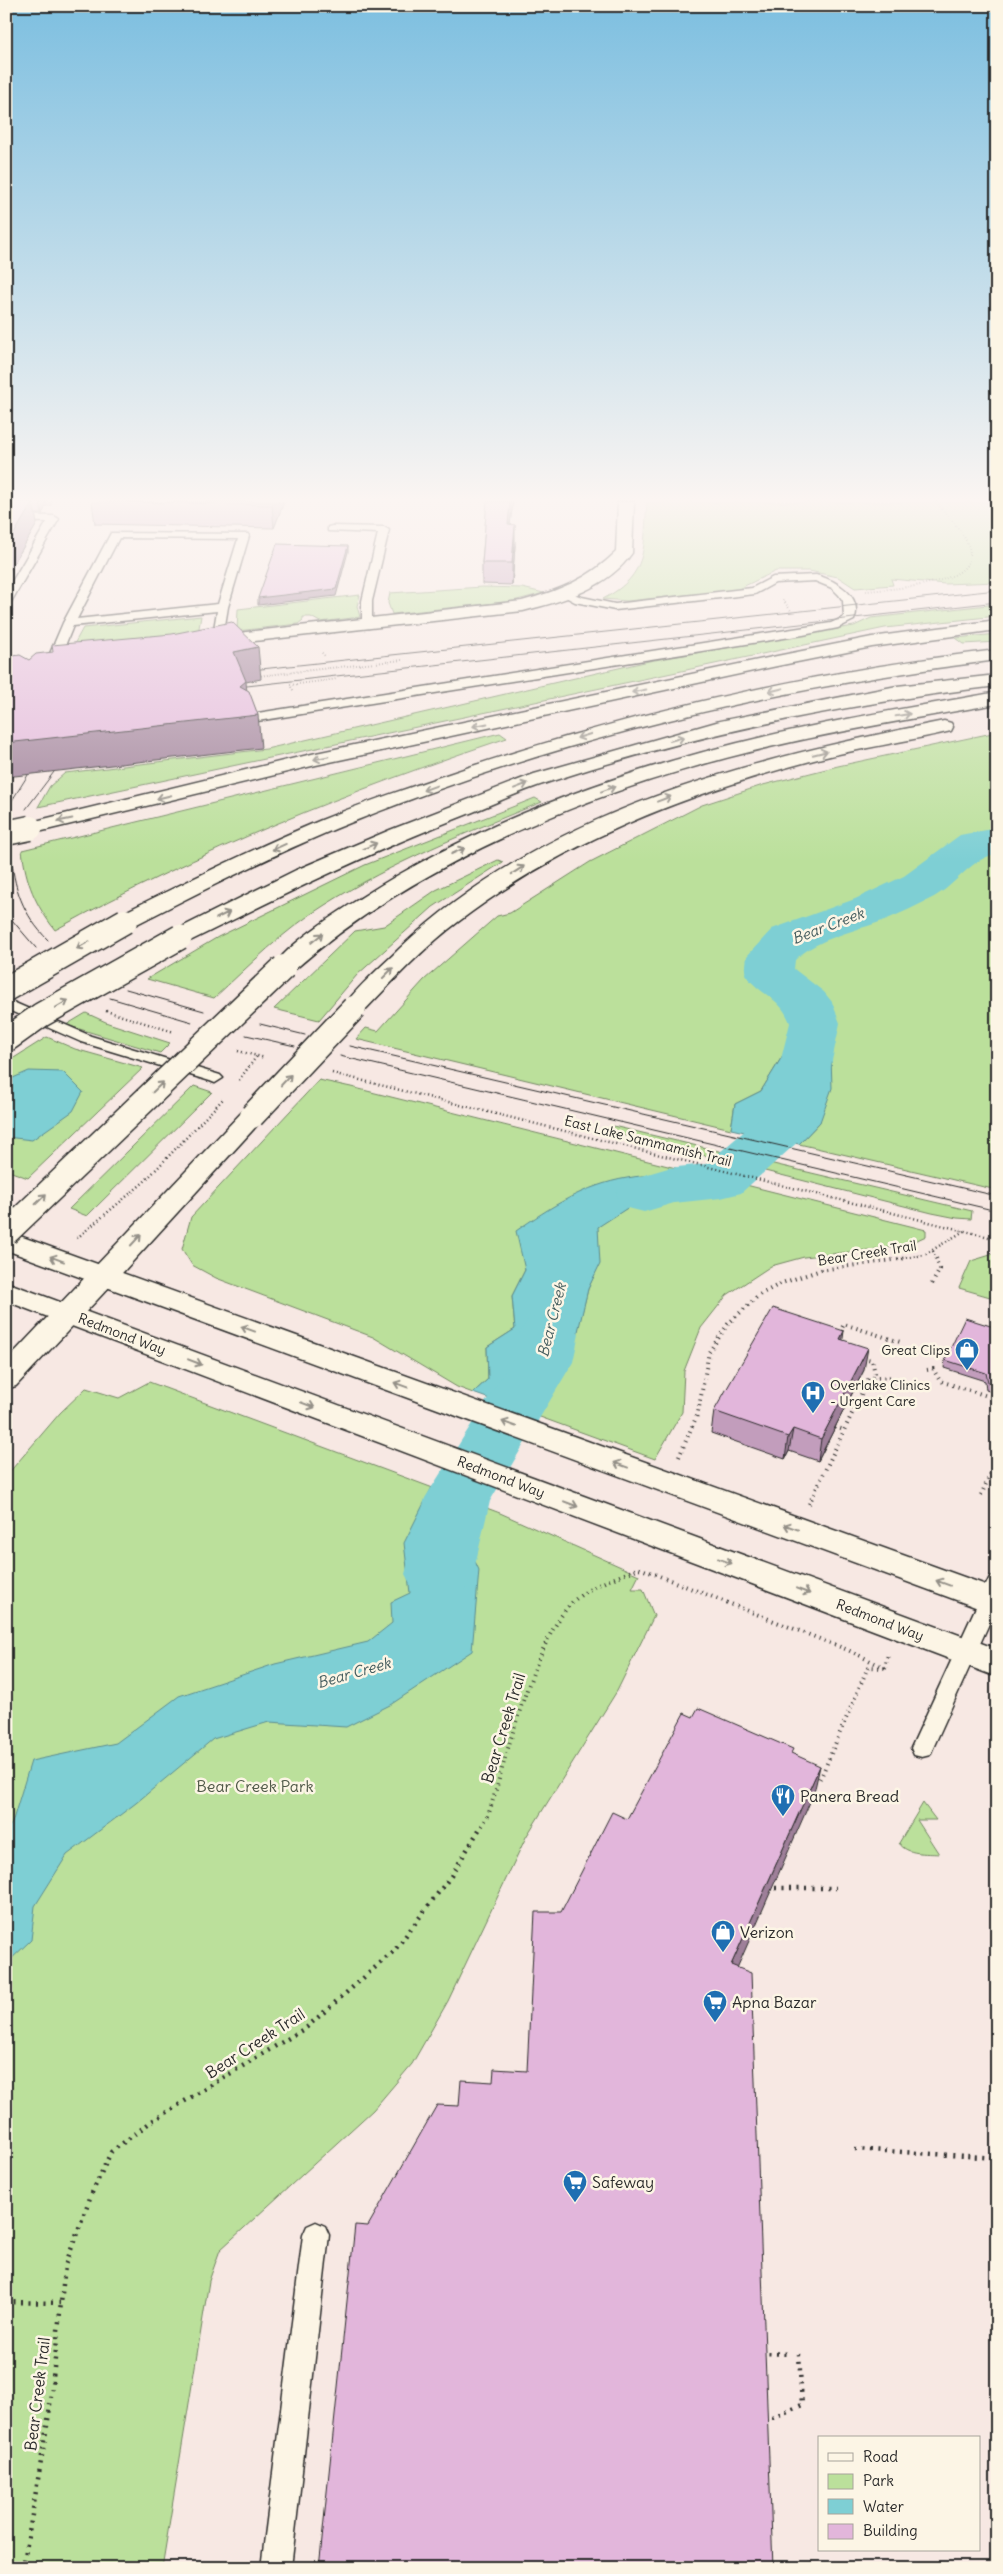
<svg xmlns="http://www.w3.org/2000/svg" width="1003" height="2574" font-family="Delius,sans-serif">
<rect width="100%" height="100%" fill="#f7e8e3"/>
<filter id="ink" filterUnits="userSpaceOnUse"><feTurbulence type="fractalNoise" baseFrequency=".02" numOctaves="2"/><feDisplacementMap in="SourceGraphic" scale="10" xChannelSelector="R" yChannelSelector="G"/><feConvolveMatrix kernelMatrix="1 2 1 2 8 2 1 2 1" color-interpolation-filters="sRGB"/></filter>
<g filter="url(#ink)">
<g fill="#bbe09b" stroke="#738663">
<path d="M647,502H997V582L945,584L891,579L893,585L855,588L838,577L809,571H776L736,590L627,601L603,599C650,574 643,547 647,502Z"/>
<polygon points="482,587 522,588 544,593 513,601 392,614 388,603 390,593"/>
<polygon points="360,595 357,606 360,617 320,622 311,617 303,617 303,620 298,624 237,631 238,609"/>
<polygon points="997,604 997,616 885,628 38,807 50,786 65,773 266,749 649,661 854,626 871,618"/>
<polygon points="201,616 198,634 72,648 83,628"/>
<polygon points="997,634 997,642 964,644 956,638"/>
<polygon points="997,732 997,1190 799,1144 820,1122 799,1029 761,1091 735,1104 731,1129 356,1039 366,1028 378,1031 424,980 497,916 510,913 590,862 702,805 763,785 838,766"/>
<path d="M500,733L507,738C349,791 201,850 55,930C35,904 26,883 22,850Z"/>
<path d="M535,798L542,802C468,832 393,862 325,905C284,930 250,965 214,998L147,979L218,937L365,865Z"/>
<polygon points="498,860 503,862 433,907 357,975 319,1020 274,1009 355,931 384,926 436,890"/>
<polygon points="86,1013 108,1023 170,1043 160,1053 66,1025"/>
<polygon points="47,1037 75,1049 143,1068 28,1178 6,1170 6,1063"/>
<polygon points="319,1080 351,1087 692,1172 670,1175 525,1270 512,1296 515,1329 487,1347 488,1379 473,1393 457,1387 373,1337 216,1278 192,1265 182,1249 191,1217"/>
<polygon points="194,1086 212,1092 87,1216 69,1209"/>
<polygon points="613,1126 727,1153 722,1160 610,1132"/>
<polygon points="765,1162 972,1211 971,1219 957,1218 932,1213 757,1169"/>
<polygon points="742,1184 926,1230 926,1236 904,1246 804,1257 771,1266 727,1295 701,1328 684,1371 682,1412 655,1459 518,1409 571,1357 588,1289 599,1264 597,1227 630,1206"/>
<polygon points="997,1253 997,1299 959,1288 971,1261"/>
<polygon points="149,1382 500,1513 639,1575 632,1589 643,1589 654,1616 617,1691 526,1837 448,2001 412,2064 373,2110 220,2250 209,2281 162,2568 6,2568 6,1476 60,1413 86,1388 119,1398"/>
<path d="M923,1803L936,1820H917L939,1854C926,1853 907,1855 899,1843Z"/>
</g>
<g fill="#7ecfd4" stroke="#5d8d90">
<polygon points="830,1024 832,1088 820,1122 799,1144 731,1129 735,1104 761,1091 799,1029"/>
<polygon points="29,1071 63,1072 83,1092 73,1111 32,1140 6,1137 6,1081"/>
<path d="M692,1172L742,1184L629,1207L598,1227L600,1264L588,1289L572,1357L518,1409L473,1393L488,1379L487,1347L515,1329L512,1296L525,1270L516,1231C550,1207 585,1185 627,1178C648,1174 671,1175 692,1172Z"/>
<polygon points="432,1487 465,1499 463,1535 479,1570 472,1651 390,1705 346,1727 269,1722 213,1739 136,1803 67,1855 35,1906 31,1940 6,1964 6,1831 12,1823 31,1761 116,1743 179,1696 275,1664 368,1642 392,1623 391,1602 410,1593 404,1543"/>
</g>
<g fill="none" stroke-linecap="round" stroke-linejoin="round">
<g fill="#7ecfd4" fill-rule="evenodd">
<path d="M997,828V854C971,858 956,885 934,897C918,905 902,913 885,920C856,931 817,938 795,960L794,969L824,992L832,1002L840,1023L820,1117L812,1129L741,1193L721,1198L674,1203L644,1212L624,1207L616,1194L624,1181L668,1168L706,1164L768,1111L790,1023C781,997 760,996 745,974L747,956L772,929L855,899L904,876L960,835Z"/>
<polygon points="549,1313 570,1319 579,1334 573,1362 490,1501 473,1574 463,1593 439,1601 415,1593 405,1574 425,1498 512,1360 519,1334 528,1319"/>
</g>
<defs>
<g id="service">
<polygon points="6,515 54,516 59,519 11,602 6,605 6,592 47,522 6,521"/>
<polygon points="332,526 384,527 389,530 372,601 372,627 368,628 362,625 362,601 378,533 328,531 328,527"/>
<path d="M111,533L248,534L249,536L228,607L222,643H214L212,641L217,611L73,626L60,658L54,661L50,660L48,658L63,623ZM119,538L238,539L218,604L77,619Z"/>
<path d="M816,575C835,580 864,596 854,620L838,628L803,635L251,722L245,718L251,714L831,623L844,617L843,601L839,595L832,588L815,581L775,583L755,594L615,610L575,602L560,594L565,591L582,597L615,604L752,588L773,577Z"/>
<polygon points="6,999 91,1036 220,1075 223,1078 215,1083 210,1081 81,1042 6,1009"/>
<polygon points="997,1575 997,1606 933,1748 930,1755 922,1757 914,1755 911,1748 987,1583 990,1577"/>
<polygon points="316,2222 325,2226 329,2235 291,2568 261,2568 303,2235 307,2226"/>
</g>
<path id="tertiary" d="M618,502H634L632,553C608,588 563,601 523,611L211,646L205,645L202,641L205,637L211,636L522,601C560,590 587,580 616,552Z"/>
<polygon id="secondary" points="103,1267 113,1269 117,1276 113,1283 16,1386 6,1389 6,1361 93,1269"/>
<g id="primary">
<polygon points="6,1231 997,1589 997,1615 6,1250"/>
<polygon points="6,1282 997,1649 997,1677 6,1301"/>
</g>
<g id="motorway">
<polygon points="997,620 997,630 872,647 777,666 316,765 30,834 23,832 20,828 23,824 316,753 777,656 872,637"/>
<path d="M997,650V660C770,688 546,742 335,829C266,858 199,892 133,926L125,928L117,926L114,921L117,916C184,883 250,850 319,821C357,805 397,792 437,778C619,715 805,672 997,650Z"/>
<path d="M997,675V686C845,704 694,734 549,782C523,790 498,802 473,812C375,850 282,895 188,942L180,944L172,942L169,937L172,932L296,870L390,830L534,774L720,721L897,686Z"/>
<path d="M997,692V704C922,717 848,729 774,746C607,785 421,857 292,972L284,974L276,972L273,967C290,942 337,913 362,897C494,813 651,760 803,728C867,714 932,704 997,692Z"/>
<path d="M944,721L951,723L953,727L951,731C905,742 859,748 814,760C686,794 564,841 458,922C423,948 393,981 362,1013L354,1015L346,1013L342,1008C358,986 381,967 400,948C547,809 751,759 944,721Z"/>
<polygon points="252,1108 261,1111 264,1116 261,1121 113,1283 103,1285 93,1283 89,1276 93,1269 243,1111"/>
</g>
</defs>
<use href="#service" stroke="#2b2b2b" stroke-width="3"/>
<use href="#tertiary" stroke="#2b2b2b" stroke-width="3"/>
<use href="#secondary" stroke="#2b2b2b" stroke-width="3"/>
<use href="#primary" stroke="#2b2b2b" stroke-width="3"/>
<use href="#motorway" stroke="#2b2b2b" stroke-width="3"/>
<g stroke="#2b2b2b" stroke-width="2" stroke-dasharray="0.5 2.5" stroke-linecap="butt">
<path d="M866,591C888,589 973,586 970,553C968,535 947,516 936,502"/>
<polyline points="783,600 792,612"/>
<polyline points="322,653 326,657"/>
<polyline points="258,676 402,660"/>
<polyline points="293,690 290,685 337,679"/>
</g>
<g stroke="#2b2b2b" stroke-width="2.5" stroke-dasharray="1 3" stroke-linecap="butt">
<polyline points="106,1011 174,1032"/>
<polyline points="238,1051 265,1058"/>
<polyline points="332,1073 997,1239"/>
<polyline points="239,1080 257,1056"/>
<polyline points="77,1238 144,1182 224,1098"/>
<polyline points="933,1251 936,1259"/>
<polyline points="898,1259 924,1255 964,1231"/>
</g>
<g stroke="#2b2b2b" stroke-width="4" stroke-dasharray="1 4.5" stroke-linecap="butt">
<polyline points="932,1284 940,1269 936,1258"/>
<polyline points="840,1332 844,1324 900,1342"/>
<polyline points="863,1358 872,1360 876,1378"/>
<polyline points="927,1370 933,1369 940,1381 997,1399"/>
<polyline points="835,1427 844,1430"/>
<polyline points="679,1457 698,1413 709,1352 728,1324 759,1295 782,1283 821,1270 907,1258"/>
<polyline points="981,1495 997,1460"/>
<polyline points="809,1504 869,1378 894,1377"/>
<polyline points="885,1668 888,1654"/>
<polyline points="815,1779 819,1780 822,1775 868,1667 884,1668"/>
<path d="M482,1826L488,1816C505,1763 536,1631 577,1598C594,1584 619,1577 639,1568L848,1650L885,1668"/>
</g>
<g stroke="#2b2b2b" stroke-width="4.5" stroke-dasharray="2 5.5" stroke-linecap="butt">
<polyline points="775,1888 836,1888"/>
<polyline points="855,2149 997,2158"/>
<polyline points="6,2302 60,2303"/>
<polyline points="761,2353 790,2354"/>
<polyline points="765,2421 802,2405 799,2354"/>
<polyline points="23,2568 49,2414 65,2266 91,2195 111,2152 152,2121 307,2027 394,1951 451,1876 482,1825"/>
</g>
<use href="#service" fill="#fcf5e5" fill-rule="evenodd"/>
<use href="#tertiary" fill="#fcf5e5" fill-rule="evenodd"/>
<use href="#secondary" fill="#fcf5e5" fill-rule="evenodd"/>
<use href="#primary" fill="#fcf5e5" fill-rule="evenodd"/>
<use href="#motorway" fill="#fcf5e5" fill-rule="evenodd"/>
<g stroke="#2b2b2b" stroke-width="1">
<polyline points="252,670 997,590"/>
<polyline points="238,687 997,602"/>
<polyline points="26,809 54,772"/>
<polyline points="6,810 28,775"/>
<path d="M11,852C13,887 23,915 48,940"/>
<polyline points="6,913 36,948"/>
<polyline points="126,989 204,1011"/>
<polyline points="110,998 192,1022"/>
<polyline points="260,1024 305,1035"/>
<polyline points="246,1035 295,1046"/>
<polyline points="350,1046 997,1196"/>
<polyline points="340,1056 997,1211"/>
</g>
<defs>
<polyline id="motorway-bridge-far1" points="27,829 30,828"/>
<g id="motorway-bridge">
<polyline points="6,833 30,828"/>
<polyline points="6,989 125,921"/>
<polyline points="6,1040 41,1015 180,937"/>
<polyline points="252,1116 354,1008"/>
<polyline points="6,1233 284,967"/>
</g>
</defs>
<use href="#motorway-bridge-far1" stroke="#2b2b2b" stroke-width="21" stroke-linecap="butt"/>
<use href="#motorway-bridge" stroke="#2b2b2b" stroke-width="27" stroke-linecap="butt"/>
<use href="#motorway-bridge-far1" stroke="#fcf5e5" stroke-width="18"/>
<use href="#motorway-bridge" stroke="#fcf5e5" stroke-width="24"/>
</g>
<g fill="#c29dbc" stroke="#2b2b2b">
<polygon points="6,502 52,502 50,506 46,506 42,514 35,514 37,524 6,576"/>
<polygon points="92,502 284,502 274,528 95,524"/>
<polygon points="487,502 513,502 510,524 515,546 512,585 482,584 482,563"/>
<polygon points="997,1328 997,1394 986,1390 985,1381 944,1368 945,1360"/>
<polygon points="843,1340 864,1370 818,1461 789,1451 785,1459 711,1433 714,1411"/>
</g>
<g fill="#9e7f99" stroke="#2b2b2b">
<polygon points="33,502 37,524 6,576 6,547"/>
<polygon points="40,502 46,502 46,506 42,514"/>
<polygon points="274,502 284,502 274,528 272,505"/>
<polygon points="510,502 513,502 507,545 508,524"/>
<polygon points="515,525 515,546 512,585 512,563"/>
<polygon points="348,546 348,552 336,596 258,605 258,598"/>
<polygon points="258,647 261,679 246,682 249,713 258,715 261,748 6,777 6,743 234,652"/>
<polygon points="844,1331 841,1353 840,1339"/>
<polygon points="868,1348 864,1370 818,1461 821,1439"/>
<polygon points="793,1429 789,1451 785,1459 788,1437"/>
<polygon points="820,1766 814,1793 727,1991 731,1965"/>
</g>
<g fill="#e2b6db" stroke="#2b2b2b">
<polygon points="6,502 33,502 6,547"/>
<polygon points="128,502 274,502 272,505"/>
<polygon points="487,502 510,502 508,524 515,525 512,563 482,563"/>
<polygon points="277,544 348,546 336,589 258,598"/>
<polygon points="232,622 258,647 234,652 246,681 240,686 249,691 258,715 6,743 6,657 20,655 29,660 36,654 53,652 52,645 172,634"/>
<polygon points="773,1308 844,1331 840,1339 868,1348 821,1439 793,1429 788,1437 714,1411"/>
<polygon points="965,1318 997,1328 997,1385 988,1382 986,1373 945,1360"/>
<polygon points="698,1708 793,1749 791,1753 820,1766 731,1965 751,1973 773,2568 319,2568 355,2225 368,2226 437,2105 459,2106 461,2080 493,2082 494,2069 527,2071 535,1912 561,1912 612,1812 627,1819 684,1713 693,1717"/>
</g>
<defs><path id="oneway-shaft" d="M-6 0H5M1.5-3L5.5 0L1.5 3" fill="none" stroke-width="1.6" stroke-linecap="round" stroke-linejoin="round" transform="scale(1.25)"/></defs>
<g stroke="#949088">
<use href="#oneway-shaft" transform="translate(776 690) rotate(167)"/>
<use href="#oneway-shaft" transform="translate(639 691) rotate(168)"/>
<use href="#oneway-shaft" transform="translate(903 715) rotate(-10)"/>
<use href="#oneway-shaft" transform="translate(480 725) rotate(168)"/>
<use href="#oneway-shaft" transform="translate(584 736) rotate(163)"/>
<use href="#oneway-shaft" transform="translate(677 739) rotate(-16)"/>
<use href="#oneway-shaft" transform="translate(820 753) rotate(-14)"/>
<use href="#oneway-shaft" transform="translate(321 758) rotate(168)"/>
<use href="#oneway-shaft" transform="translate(521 786) rotate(-21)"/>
<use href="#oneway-shaft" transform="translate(430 788) rotate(160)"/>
<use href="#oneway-shaft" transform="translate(608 789) rotate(-20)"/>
<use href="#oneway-shaft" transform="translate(164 797) rotate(166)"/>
<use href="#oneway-shaft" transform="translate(664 799) rotate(-21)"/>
<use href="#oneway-shaft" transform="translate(65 820) rotate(168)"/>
<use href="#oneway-shaft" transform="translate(370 846) rotate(-24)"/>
<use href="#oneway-shaft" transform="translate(279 847) rotate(156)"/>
<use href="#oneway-shaft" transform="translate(458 851) rotate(-25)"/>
<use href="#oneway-shaft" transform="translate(518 870) rotate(-33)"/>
<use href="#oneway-shaft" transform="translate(223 915) rotate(-26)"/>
<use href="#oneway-shaft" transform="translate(317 938) rotate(-40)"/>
<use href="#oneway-shaft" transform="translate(83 945) rotate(150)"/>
<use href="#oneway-shaft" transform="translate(388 973) rotate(-45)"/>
<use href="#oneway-shaft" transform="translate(62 1004) rotate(-30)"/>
<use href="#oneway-shaft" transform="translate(286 1080) rotate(-47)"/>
<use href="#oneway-shaft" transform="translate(158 1087) rotate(-44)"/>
<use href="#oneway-shaft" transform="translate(41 1199) rotate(-44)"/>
<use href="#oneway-shaft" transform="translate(136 1240) rotate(-47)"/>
<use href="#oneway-shaft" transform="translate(57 1259) rotate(-160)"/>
<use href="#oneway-shaft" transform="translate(248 1329) rotate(-160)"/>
<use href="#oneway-shaft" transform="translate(195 1362) rotate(21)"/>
<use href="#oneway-shaft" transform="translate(401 1385) rotate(-160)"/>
<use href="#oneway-shaft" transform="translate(308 1405) rotate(21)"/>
<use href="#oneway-shaft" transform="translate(509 1424) rotate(-160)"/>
<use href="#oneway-shaft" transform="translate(621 1465) rotate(-160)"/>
<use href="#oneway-shaft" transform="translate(571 1504) rotate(21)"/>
<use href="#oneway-shaft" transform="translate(791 1527) rotate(-160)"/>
<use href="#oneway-shaft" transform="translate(725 1561) rotate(20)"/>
<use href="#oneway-shaft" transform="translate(943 1583) rotate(-160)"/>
<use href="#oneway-shaft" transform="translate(803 1591) rotate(21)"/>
</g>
</g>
<linearGradient id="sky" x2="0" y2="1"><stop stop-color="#7dbfe0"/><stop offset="0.58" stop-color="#fbf5f2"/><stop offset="1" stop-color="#fbf5f2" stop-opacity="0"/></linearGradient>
<rect width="1003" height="862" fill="url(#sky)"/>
<defs>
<symbol id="shop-pin" viewBox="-11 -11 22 30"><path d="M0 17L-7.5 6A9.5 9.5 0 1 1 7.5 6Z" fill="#1f6fb2" stroke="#fcf5e5"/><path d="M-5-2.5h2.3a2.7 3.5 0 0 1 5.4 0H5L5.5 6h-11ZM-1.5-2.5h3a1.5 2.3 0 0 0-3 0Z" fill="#fff"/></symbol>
<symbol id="hospital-pin" viewBox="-11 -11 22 30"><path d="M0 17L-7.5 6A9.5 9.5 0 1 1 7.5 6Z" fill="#1f6fb2" stroke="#fcf5e5"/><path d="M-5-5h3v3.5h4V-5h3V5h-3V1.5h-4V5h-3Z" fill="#fff"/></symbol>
<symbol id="restaurant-pin" viewBox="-11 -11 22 30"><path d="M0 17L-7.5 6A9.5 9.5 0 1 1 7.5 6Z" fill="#1f6fb2" stroke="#fcf5e5"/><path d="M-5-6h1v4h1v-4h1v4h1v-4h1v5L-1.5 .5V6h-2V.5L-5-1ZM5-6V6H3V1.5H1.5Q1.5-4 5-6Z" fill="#fff"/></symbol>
<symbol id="supermarket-pin" viewBox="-11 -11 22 30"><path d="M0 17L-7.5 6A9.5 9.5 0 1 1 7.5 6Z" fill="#1f6fb2" stroke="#fcf5e5"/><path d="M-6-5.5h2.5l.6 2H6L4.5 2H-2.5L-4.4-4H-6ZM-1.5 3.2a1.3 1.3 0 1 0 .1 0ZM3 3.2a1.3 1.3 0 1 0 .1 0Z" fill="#fff"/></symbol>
</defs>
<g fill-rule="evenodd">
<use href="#shop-pin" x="953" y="1336" width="28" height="38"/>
<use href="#hospital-pin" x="799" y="1379" width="28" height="38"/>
<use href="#restaurant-pin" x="769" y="1782" width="28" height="38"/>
<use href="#shop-pin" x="709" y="1918" width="28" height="38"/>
<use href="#supermarket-pin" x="701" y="1988" width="28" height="38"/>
<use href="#supermarket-pin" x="561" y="2168" width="28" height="38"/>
</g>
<g text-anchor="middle" stroke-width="5" stroke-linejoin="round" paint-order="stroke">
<g font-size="14" fill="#2b2b2b" stroke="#fcf5e5">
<text transform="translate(648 1141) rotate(14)" y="5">East Lake Sammamish Trail</text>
<text transform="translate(867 1253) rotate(-9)" y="5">Bear Creek Trail</text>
<text transform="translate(122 1334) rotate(21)" y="5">Redmond Way</text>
<text transform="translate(501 1477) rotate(21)" y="5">Redmond Way</text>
<text transform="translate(880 1620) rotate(21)" y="5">Redmond Way</text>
</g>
<g font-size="14" fill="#2b2b2b" stroke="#fcf5e5" text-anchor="end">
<text x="950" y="1355">Great Clips</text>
<text x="830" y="1390" text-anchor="start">Overlake Clinics<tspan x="830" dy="16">- Urgent Care</tspan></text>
</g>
<g font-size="15" font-style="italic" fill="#445c5e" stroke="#fcf5e5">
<text transform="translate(828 926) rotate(-21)" y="5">Bear Creek</text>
<text transform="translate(552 1320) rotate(-76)" y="5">Bear Creek</text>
<text transform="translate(354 1673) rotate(-16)" y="5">Bear Creek</text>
</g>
<g font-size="16" fill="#2b2b2b" stroke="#fcf5e5">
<text transform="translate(503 1728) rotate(-73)" y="6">Bear Creek Trail</text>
<text transform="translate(255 2043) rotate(-33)" y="6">Bear Creek Trail</text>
<text transform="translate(37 2394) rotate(-83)" y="6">Bear Creek Trail</text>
</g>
<g font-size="16" fill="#4f5847" stroke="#fcf5e5">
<text x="255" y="1792">Bear Creek Park</text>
</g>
<g font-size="16" fill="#2b2b2b" stroke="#fcf5e5" text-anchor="start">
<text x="800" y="1802">Panera Bread</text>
<text x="740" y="1938">Verizon</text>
<text x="732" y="2008">Apna Bazar</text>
<text x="592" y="2188">Safeway</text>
</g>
</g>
<rect width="1003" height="2574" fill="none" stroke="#fcf5e5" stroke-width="25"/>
<rect x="12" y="12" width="978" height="2549" fill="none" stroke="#2b2b2b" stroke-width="2" filter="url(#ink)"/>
<rect x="818" y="2436" width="162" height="115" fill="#fcf5e5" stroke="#a8a49b"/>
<rect x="828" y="2453" width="25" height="8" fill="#fcf5e5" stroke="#a8a49b"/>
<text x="863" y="2462" font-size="15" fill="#2b2b2b">Road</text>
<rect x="828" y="2474" width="25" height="15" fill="#bbe09b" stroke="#a8a49b"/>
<text x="863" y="2486" font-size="15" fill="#2b2b2b">Park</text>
<rect x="828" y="2499" width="25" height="15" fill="#7ecfd4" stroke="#a8a49b"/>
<text x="863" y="2512" font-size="15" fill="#2b2b2b">Water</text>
<rect x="828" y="2524" width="25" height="15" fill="#e2b6db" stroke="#a8a49b"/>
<text x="863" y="2536" font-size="15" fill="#2b2b2b">Building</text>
</svg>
